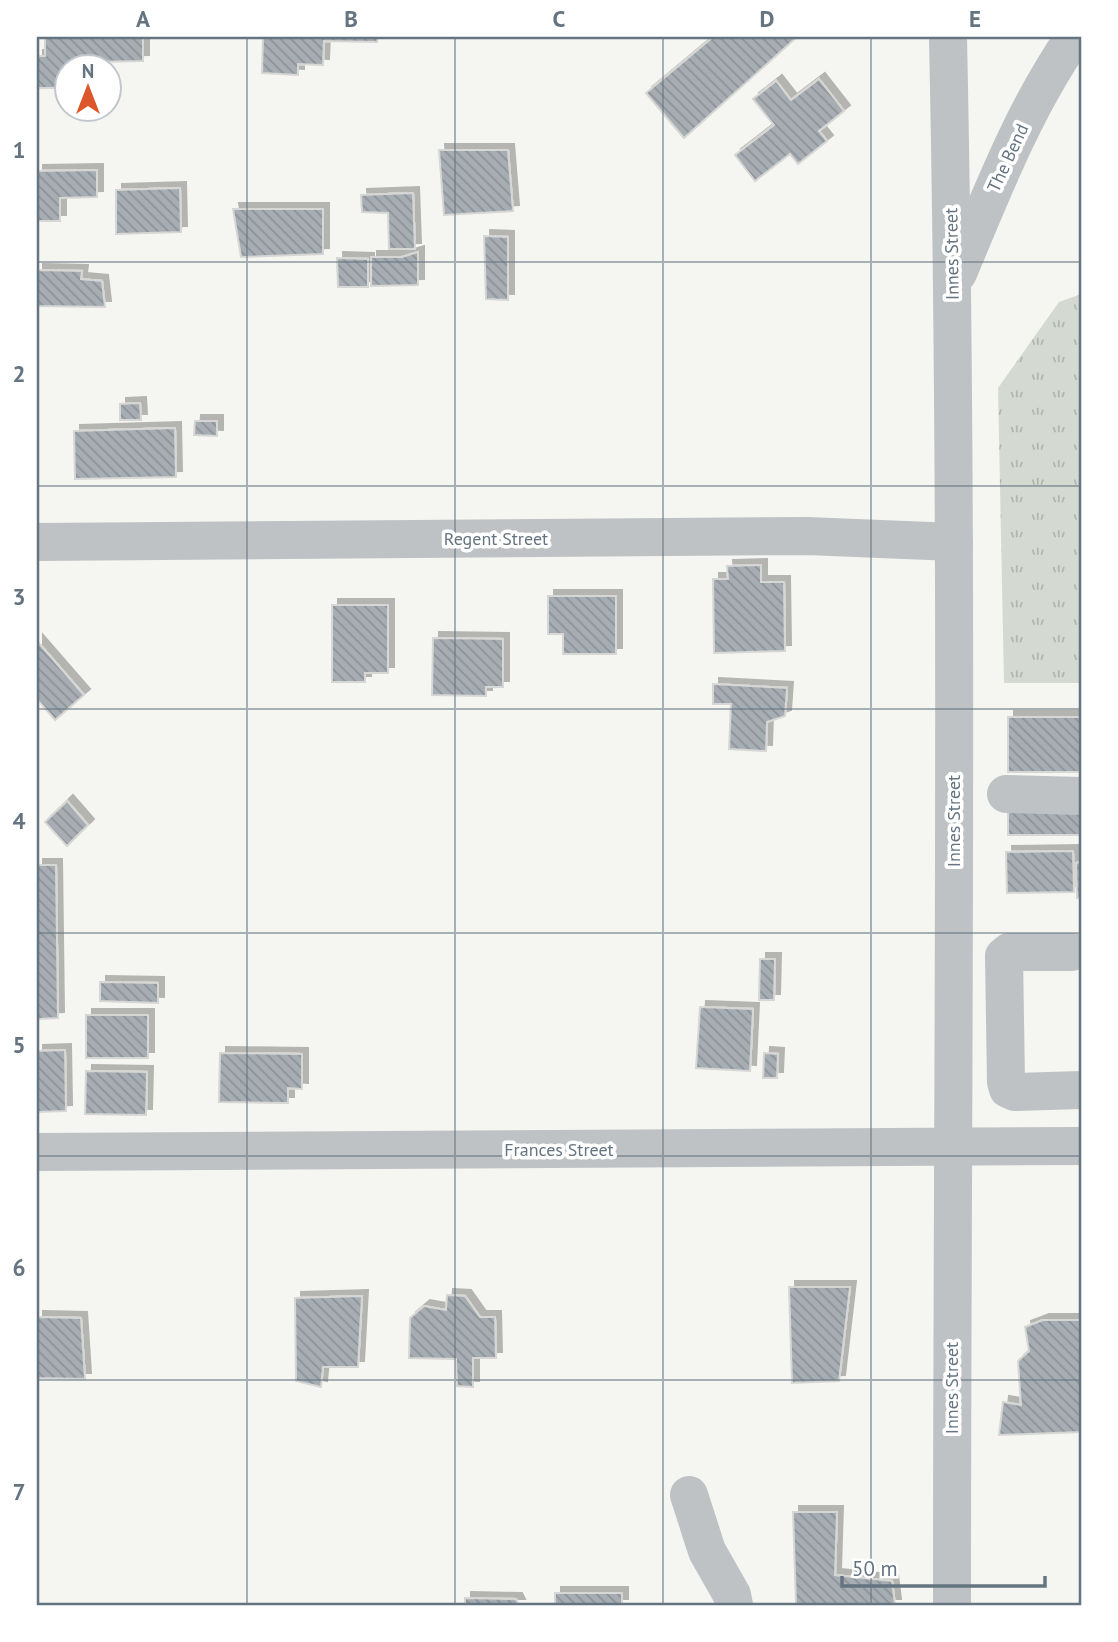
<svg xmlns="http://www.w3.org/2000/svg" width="1118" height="1642" font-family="'PT Sans',sans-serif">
<defs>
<pattern id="grass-tufts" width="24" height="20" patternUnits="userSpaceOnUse" patternTransform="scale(1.75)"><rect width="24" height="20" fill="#d4dad1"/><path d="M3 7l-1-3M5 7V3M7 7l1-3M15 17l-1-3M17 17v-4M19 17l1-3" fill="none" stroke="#b0b5af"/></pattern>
<pattern id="building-back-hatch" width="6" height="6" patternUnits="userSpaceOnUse" patternTransform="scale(1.75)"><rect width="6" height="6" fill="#a7aeb3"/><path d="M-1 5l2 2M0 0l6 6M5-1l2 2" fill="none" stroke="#8c9297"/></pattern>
<filter id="shadow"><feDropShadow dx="6" dy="-6" stdDeviation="0" flood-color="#0004"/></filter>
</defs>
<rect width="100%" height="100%" fill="#f5f5f1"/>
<polygon fill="url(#grass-tufts)" points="1081,294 1081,683 1004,683 998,388 1059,302"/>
<g fill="url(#building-back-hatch)" stroke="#d6d6d4" stroke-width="2" filter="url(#shadow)">
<polygon points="45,37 143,37 143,61 90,62 90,66 66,66 66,81 63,81 63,88 37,88 37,56 45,56"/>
<polygon points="263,37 378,37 377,42 324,41 323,65 298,64 298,75 262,73"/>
<polygon points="713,37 797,37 684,138 646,93"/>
<polygon points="819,79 844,111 819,131 827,141 798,164 790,154 755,181 735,155 774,125 753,99 776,81 791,100"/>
<polygon points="439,150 508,150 513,211 444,215"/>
<polygon points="97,170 97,197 60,198 60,221 37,221 37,171"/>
<polygon points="180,188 181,232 116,234 116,190"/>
<polygon points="413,193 415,249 389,249 388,213 362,212 361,195"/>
<polygon points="233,209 323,209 323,254 241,257"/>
<polygon points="484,236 508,237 508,300 486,299"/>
<polygon points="418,252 418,285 371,286 371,257 402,257"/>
<polygon points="337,258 368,259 368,287 338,287"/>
<polygon points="37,270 82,271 81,279 102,281 105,307 37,306"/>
<polygon points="140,403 141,420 120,420 120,404"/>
<polygon points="195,421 217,421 217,436 194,435"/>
<polygon points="175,428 176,477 75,479 74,431"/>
<polygon points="761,565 761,582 784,582 785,651 714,653 713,579 728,579 727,566"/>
<polygon points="548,596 616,596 616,654 563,654 563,634 548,634"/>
<polygon points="332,605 388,605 388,673 365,673 365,682 332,682"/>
<polygon points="433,638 503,639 503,687 486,687 486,696 432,695"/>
<polygon points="37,641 84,695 55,720 37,699"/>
<polygon points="713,684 787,688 785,716 767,722 766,751 729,749 731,704 713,704"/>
<rect x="1008" y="717" width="73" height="55"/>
<polygon points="67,801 88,825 67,846 45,822"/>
<polygon points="1081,810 1081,835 1008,835 1008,811"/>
<polygon points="1073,851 1074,892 1007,893 1006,852"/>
<polygon points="1081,862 1081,898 1077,898 1076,863"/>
<polygon points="37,865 56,865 58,1018 37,1019"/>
<polygon points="760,959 775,959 774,1000 759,1000"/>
<polygon points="100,982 158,983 158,1003 100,1001"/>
<polygon points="700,1007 753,1009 750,1071 696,1068"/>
<rect x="86" y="1015" width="62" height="43"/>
<polygon points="65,1050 66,1111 37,1112 37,1051"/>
<polygon points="220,1053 302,1054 302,1089 288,1088 288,1103 219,1102"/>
<polygon points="764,1053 778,1054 777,1078 763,1078"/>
<polygon points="86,1071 147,1072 146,1115 85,1114"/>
<polygon points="789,1287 850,1287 839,1381 792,1383"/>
<polygon points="447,1295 465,1296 480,1317 495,1317 496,1358 473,1358 473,1387 457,1386 456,1359 409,1358 410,1318 424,1306 446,1310"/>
<polygon points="362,1296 358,1367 323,1367 321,1387 296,1381 295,1298"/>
<polygon points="37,1317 81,1318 85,1379 37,1378"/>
<polygon points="1043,1320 1081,1320 1081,1432 999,1435 1003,1402 1021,1405 1018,1361 1029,1351 1025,1327"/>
<polygon points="793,1512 837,1512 835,1575 892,1581 895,1605 796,1605"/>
<rect x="555" y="1593" width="67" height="12"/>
<polygon points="465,1598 516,1599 519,1605 465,1605"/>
</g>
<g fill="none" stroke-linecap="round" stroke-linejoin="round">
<g stroke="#bec2c5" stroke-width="38">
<path d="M948,37C959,559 952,1082 952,1605"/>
<path d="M958,273C992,192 1024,109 1074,37"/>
<polyline points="37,542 807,536 954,542"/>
<polyline points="1006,794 1081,796"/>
<polyline points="1072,952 1009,952 1004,956 1006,1082 1008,1089 1015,1092 1081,1090"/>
<polyline points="37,1152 1081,1146"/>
<polyline points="689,1495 707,1551 732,1595 734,1605"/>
</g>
</g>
<path fill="none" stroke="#657481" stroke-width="2" stroke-opacity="0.55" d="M247,37V1605M455,37V1605M663,37V1605M871,37V1605M37,262H1081M37,486H1081M37,709H1081M37,933H1081M37,1156H1081M37,1380H1081"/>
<g text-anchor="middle" stroke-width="7" stroke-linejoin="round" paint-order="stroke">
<g font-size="18" fill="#657481" stroke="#fff">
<text transform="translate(1008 158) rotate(-65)" y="6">The Bend</text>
<text transform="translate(952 254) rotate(-91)" y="6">Innes Street</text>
<text x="496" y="545">Regent Street</text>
<text transform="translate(954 821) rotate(-90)" y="6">Innes Street</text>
<text x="559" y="1156">Frances Street</text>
<text transform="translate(952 1388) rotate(-90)" y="6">Innes Street</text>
</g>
</g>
<rect width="1118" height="1642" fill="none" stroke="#ffffff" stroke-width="77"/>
<g transform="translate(88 88)"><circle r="33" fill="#ffffff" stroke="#c1c7cd" stroke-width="2"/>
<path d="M0-5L12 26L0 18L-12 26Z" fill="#dc572b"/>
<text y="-10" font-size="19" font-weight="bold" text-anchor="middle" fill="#657481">N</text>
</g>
<path d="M842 1576v10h203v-10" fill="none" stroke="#657481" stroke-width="3.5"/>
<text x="852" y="1576" font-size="21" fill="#657481" stroke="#ffffff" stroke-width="5" paint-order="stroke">50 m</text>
<rect x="38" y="38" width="1042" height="1566" fill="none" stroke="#657481" stroke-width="2.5"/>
<g font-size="23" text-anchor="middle" font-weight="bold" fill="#657481">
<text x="143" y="27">A</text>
<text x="351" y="27">B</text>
<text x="559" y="27">C</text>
<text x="767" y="27">D</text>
<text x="975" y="27">E</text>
<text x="19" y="158">1</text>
<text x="19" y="382">2</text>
<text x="19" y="605">3</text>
<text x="19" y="829">4</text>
<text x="19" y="1053">5</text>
<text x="19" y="1276">6</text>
<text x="19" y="1500">7</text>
</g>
</svg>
